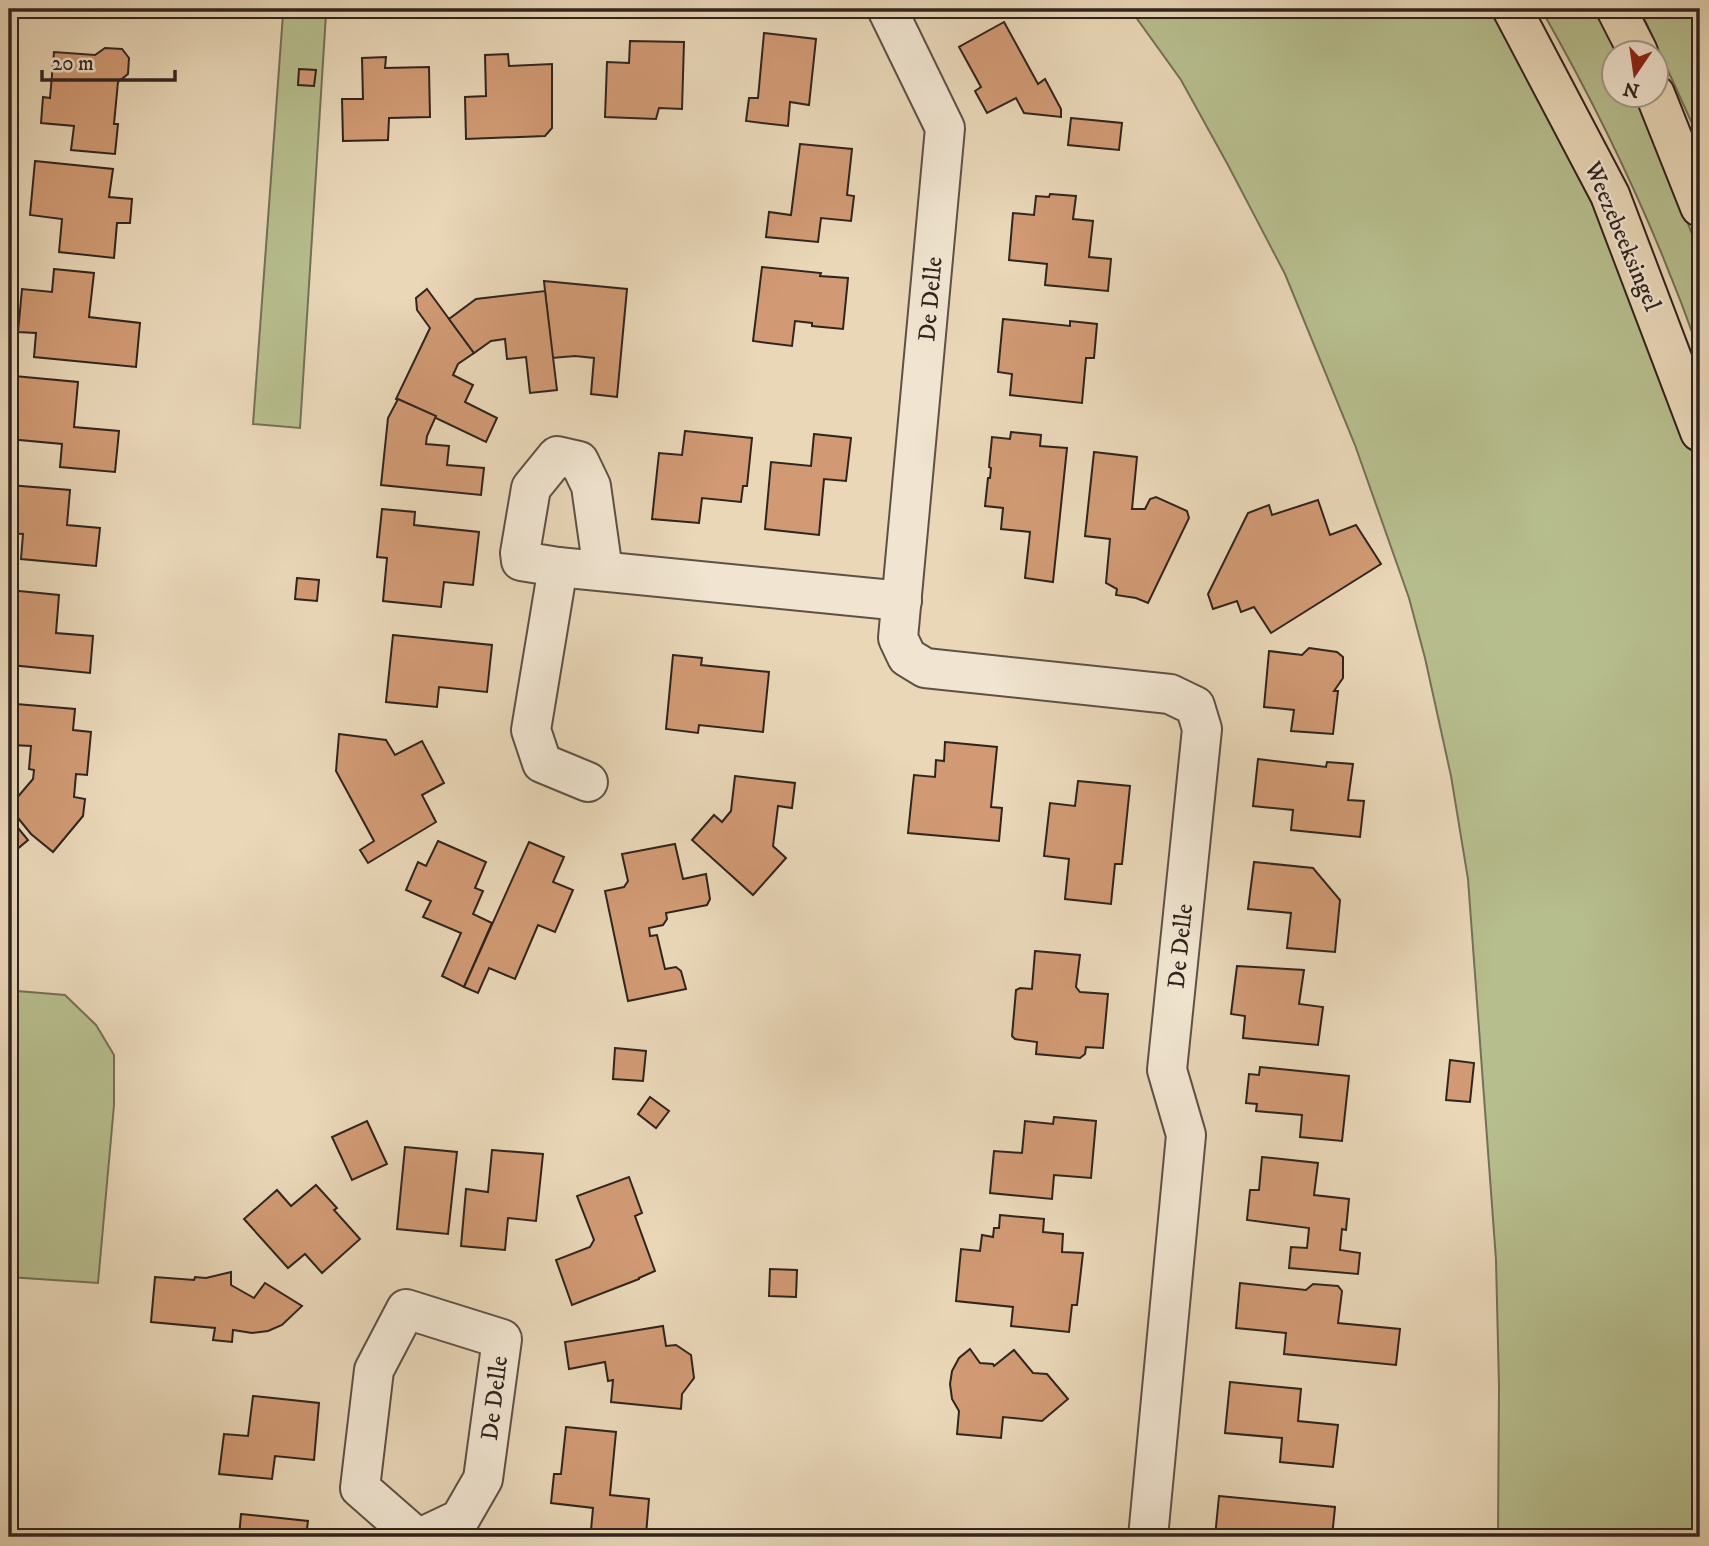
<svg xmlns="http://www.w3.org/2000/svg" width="1709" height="1546" font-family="'IM FELL DW Pica',serif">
<rect width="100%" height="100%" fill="#e9d7b8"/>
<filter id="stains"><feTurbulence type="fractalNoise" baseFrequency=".00286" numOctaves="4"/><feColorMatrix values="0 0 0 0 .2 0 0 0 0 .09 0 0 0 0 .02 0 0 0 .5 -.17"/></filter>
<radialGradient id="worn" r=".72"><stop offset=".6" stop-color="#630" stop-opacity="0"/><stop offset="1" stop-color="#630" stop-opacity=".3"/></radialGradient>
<g fill="#b7be8e" stroke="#747156" stroke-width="2">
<path d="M1130,9H1497C1572,161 1651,312 1700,475V1537H1498L1499,1387L1496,1260L1468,879L1451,776L1425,658L1409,598L1355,445L1285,274L1228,165L1181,80Z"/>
<path d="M1541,9H1595L1616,52L1614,94L1635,95L1659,148L1700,255V354C1658,234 1604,119 1541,9Z"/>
<polygon points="1640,9 1700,9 1700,141"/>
<polygon points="283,14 326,14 300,428 253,424"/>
<polygon points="17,991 65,995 96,1025 114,1055 114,1105 98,1283 9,1277 9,993"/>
</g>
<g fill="#d19a74" stroke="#30241e" stroke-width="2">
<polygon points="1004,22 1038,84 1045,79 1061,109 1061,117 1024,113 1016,98 987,113 975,91 981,87 959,47"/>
<polygon points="764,33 816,39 809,105 790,102 788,126 746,121 749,98 758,98"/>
<polygon points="630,41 684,42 682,109 659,108 656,119 605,117 607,62 629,63"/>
<polygon points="105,48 122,49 129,58 128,74 118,82 114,124 118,124 115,154 71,150 74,126 41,123 43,97 50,98 54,52 95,55"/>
<polygon points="508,54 509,66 552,64 552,128 545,136 466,139 465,97 486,96 485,55"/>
<polygon points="386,57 385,68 429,67 430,117 389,118 388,140 343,141 342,99 363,99 362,58"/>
<polygon points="299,69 316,70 314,86 298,85"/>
<polygon points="1071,118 1122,123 1119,150 1068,145"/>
<polygon points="800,144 852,149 847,195 854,196 851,221 821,218 818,242 766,237 769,212 791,215"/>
<polygon points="35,161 113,169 109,197 132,199 130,223 117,223 114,258 59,252 62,219 30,215"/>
<polygon points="1050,194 1076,196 1073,219 1093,221 1089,257 1111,259 1108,291 1045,285 1047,264 1009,260 1013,213 1034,215 1036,196 1049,197"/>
<polygon points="762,267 821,273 820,276 848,278 843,329 812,326 812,323 795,321 792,346 753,341"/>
<polygon points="54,269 94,273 89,317 140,323 136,367 34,357 36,333 18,332 22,289 52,292"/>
<polygon points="544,281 627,289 617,397 591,394 594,358 575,356 552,358"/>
<polygon points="427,289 474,353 458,364 453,375 473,385 465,402 497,418 486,442 396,399 430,328 417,310 416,298"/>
<polygon points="545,291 557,390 530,393 526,357 507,359 505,339 491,341 474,353 449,319 476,299"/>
<polygon points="1003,319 1070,326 1070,321 1097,324 1094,358 1086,358 1082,403 1010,395 1012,374 998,372"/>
<polygon points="14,376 78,382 74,427 119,431 115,472 60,467 62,444 9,439"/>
<polygon points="398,399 436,416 427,436 426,444 449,446 447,465 484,468 481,495 381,485 388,418"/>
<polygon points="685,431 752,438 747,486 743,486 741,502 702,498 699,523 652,519 659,453 682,455"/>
<polygon points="1011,432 1041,435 1040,446 1067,448 1053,582 1025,578 1030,532 1001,529 1003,508 985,506 988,478 990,478 991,468 989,467 992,437 1010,439"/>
<polygon points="814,434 851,438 846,481 824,479 819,535 765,529 771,462 811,466"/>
<polygon points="1094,452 1137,457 1132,509 1145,509 1150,499 1156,497 1187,511 1189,518 1148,603 1136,598 1116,595 1117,589 1106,583 1110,539 1085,536"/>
<polygon points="9,485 70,490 67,525 100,528 96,566 21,559 23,534 9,533"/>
<polygon points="1318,500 1330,535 1356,525 1381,564 1271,633 1254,607 1241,612 1237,601 1213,609 1208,594 1248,513 1269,505 1272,515"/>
<polygon points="382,509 415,512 414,525 479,532 473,585 444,582 441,607 383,601 387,558 377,557"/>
<polygon points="297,578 319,580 317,601 295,599"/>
<polygon points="9,590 59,595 56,633 93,636 90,673 11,665 13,644 9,643"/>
<polygon points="393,635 492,645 487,692 439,687 437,707 386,702"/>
<polygon points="1309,648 1337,652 1343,657 1343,678 1334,691 1338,691 1333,734 1291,731 1294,710 1264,707 1269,651 1302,655"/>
<polygon points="673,655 702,658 701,665 769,672 763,732 699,725 698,733 666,729"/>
<polygon points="16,704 75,709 73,730 91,732 87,775 76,774 74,797 85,799 83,816 53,852 31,834 9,807 33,779 34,770 29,769 31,746 12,745"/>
<polygon points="339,734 386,740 395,755 422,741 444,783 422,795 436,822 368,863 360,850 374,841 336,771"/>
<polygon points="945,742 997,747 991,807 1002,808 999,841 908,833 914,775 935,777 936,760 944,761"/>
<polygon points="1258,759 1326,767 1327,762 1353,764 1348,800 1364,801 1360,837 1291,830 1293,810 1253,806"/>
<polygon points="735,776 795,783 792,808 778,806 773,846 786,858 753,895 692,840 714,815 722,822 731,811"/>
<polygon points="1078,781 1130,786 1122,864 1115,864 1111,904 1065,899 1069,859 1044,856 1050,803 1075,806"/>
<polygon points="9,817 28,840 9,856"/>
<polygon points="438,841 486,862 475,888 483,891 473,914 492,923 464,987 442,976 461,933 423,917 431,901 406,890 418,862 426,866"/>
<polygon points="529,842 564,857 553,882 573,890 555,932 538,925 515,979 489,968 478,993 464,987"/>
<polygon points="675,844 683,879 706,874 710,899 707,905 666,913 667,919 663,925 649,928 650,936 657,935 665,969 676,967 681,971 686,989 628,1001 605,891 624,887 628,881 622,854"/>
<polygon points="1254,862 1313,868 1340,900 1335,952 1287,948 1291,913 1248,909"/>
<polygon points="1035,951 1080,955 1076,987 1080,992 1108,994 1103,1048 1086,1047 1085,1054 1080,1058 1036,1054 1037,1042 1015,1039 1012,1036 1016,990 1020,988 1032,989"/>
<polygon points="1237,966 1304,970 1299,1004 1323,1007 1318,1045 1243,1038 1245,1016 1231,1014"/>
<polygon points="615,1048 646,1051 643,1081 613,1079"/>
<polygon points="1450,1060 1474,1063 1470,1102 1446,1100"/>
<polygon points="1260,1067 1349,1076 1342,1141 1300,1137 1302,1115 1256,1111 1257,1104 1246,1103 1249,1074 1259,1075"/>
<polygon points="650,1097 669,1111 656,1128 638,1114"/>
<polygon points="1054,1117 1096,1121 1091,1178 1054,1175 1052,1199 990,1193 994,1151 1022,1153 1025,1121 1053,1124"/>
<polygon points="367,1121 387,1164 352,1180 332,1137"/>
<polygon points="405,1147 457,1152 448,1234 397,1229"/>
<polygon points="492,1150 543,1154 536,1221 508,1218 505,1250 461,1246 466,1189 488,1192"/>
<polygon points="1262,1157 1318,1163 1314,1195 1349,1199 1346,1230 1342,1229 1340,1250 1360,1253 1358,1274 1289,1268 1291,1247 1307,1248 1309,1228 1247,1220 1250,1190 1259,1190"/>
<polygon points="629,1177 642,1213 635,1216 655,1271 639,1278 639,1279 572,1305 556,1260 590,1247 594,1240 577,1196"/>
<polygon points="316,1185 337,1208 334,1210 360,1239 322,1273 305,1254 288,1268 244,1219 277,1190 291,1206"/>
<polygon points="1000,1215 1044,1219 1043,1232 1063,1234 1062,1252 1083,1253 1077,1305 1072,1305 1069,1332 1011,1326 1013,1307 956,1301 961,1249 980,1251 982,1235 993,1237 994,1228 999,1228"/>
<polygon points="770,1269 797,1270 796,1297 769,1296"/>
<polygon points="231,1272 231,1285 254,1298 265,1283 302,1306 282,1325 268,1331 252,1333 233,1330 232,1342 213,1340 215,1328 151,1322 155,1277 194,1280 195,1277 206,1278"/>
<polygon points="1240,1283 1306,1290 1313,1284 1338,1286 1342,1291 1338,1323 1400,1329 1396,1365 1284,1354 1286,1333 1236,1328"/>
<polygon points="663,1326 666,1346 676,1345 691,1355 694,1378 682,1394 681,1409 611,1402 613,1380 608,1381 605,1362 569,1369 565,1342"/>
<polygon points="970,1349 980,1363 993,1364 994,1366 1014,1350 1033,1373 1047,1374 1068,1399 1042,1421 1003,1417 1001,1438 957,1434 959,1411 952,1399 950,1384 952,1371 959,1358"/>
<polygon points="1230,1382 1301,1389 1298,1421 1338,1425 1333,1467 1280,1462 1282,1438 1225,1433"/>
<polygon points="253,1396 319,1403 314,1460 275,1456 272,1479 219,1474 224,1434 248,1436"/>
<polygon points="566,1427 616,1432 610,1495 649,1499 646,1535 591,1530 593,1508 551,1503 554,1474 561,1474"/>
<polygon points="1219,1496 1335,1507 1332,1537 1215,1537"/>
<polygon points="241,1514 308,1521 306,1537 239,1537"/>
</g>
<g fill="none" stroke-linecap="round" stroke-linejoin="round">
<defs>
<g id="street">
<polyline points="887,9 945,128 898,638 907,657 925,668 1170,694 1195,706 1202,729 1167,1070 1186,1135 1148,1537"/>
<polyline points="558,567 531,730 542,763 588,782"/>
<polyline points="603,571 591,486 579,461 557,456 531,488 520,553 521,561 558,567 902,601"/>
<polyline points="416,1537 360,1488 374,1370 406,1309 502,1339 483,1479 460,1519 422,1537"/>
</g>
<g id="primary">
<polyline points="1512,9 1610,195 1700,432"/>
<polyline points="1616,9 1638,52"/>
<polyline points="1655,94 1700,207"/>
</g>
</defs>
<use href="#street" stroke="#5e5144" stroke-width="42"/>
<use href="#primary" stroke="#30241e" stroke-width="42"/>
<use href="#street" stroke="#f1e5d1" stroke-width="38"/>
<use href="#primary" stroke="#e9d7b8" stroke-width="38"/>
</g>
<g text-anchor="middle" stroke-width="5" stroke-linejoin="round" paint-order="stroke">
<g font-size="24" fill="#30241e" stroke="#f1e5d1">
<text transform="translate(1623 236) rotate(67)" y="8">Weezebeeksingel</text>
<text transform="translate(930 299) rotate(-85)" y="8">De Delle</text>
<text transform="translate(1180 946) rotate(-84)" y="8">De Delle</text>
<text transform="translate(494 1398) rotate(-83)" y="8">De Delle</text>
</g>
</g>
<rect width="1709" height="1546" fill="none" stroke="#e9d7b8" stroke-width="35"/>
<rect x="10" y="10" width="1688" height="1525" fill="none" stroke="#30241e" stroke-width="3.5"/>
<rect x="18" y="18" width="1674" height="1511" fill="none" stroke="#30241e" stroke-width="2"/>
<g transform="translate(1635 74) rotate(193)"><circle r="33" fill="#f1e5d1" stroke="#a49889" stroke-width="2"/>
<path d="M0-5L12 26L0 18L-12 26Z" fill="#8f2418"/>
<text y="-10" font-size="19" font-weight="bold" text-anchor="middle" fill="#30241e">N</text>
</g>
<path d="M42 70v10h133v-10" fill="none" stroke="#30241e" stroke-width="3.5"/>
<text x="52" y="70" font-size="21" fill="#30241e" stroke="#f1e5d1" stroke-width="5" paint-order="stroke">20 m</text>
<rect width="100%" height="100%" filter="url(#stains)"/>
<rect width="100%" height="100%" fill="url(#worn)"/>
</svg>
